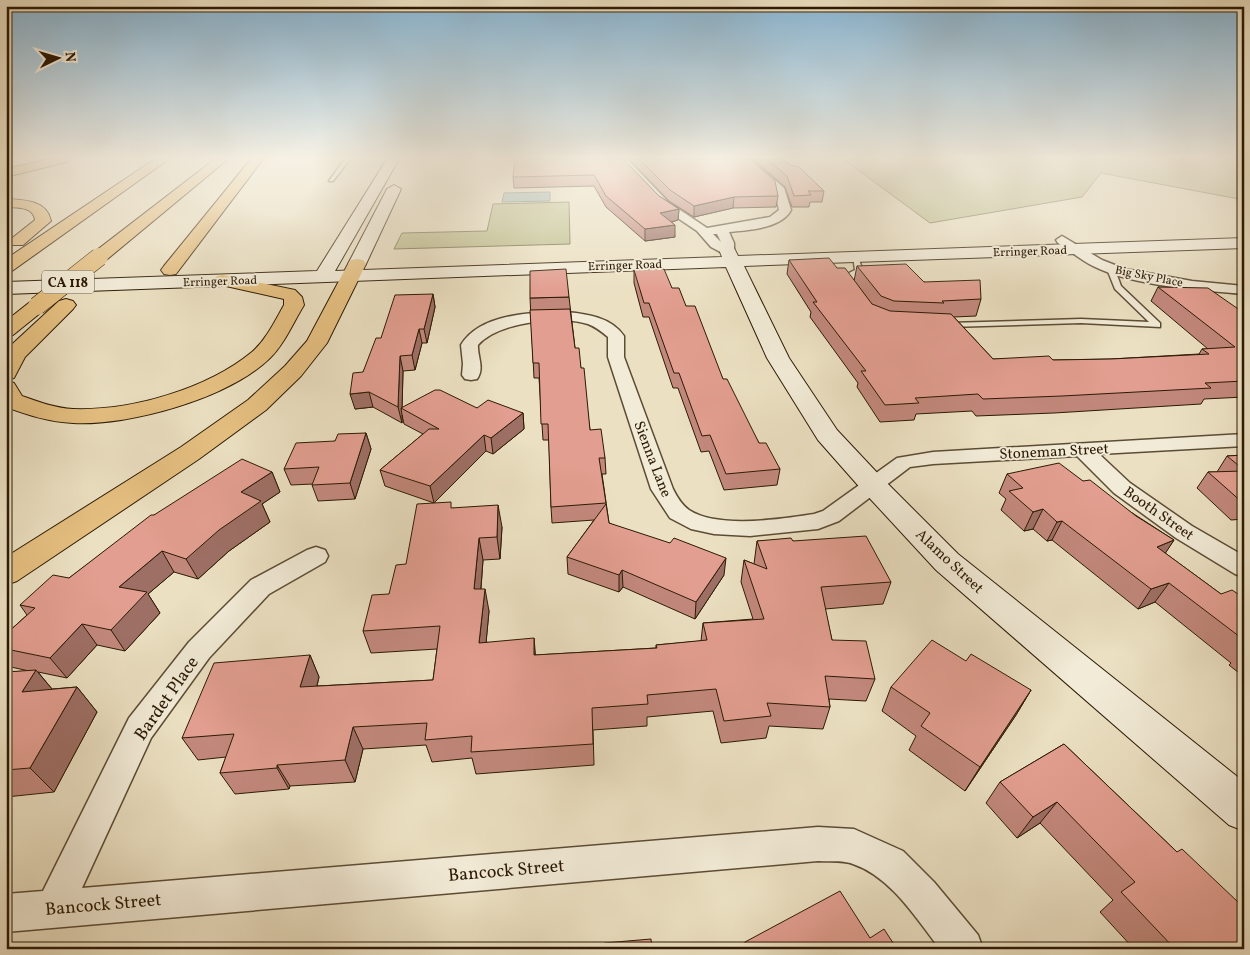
<svg xmlns="http://www.w3.org/2000/svg" width="1250" height="955" font-family="Vollkorn,serif">
<rect width="100%" height="100%" fill="#ebe0c2"/>
<filter id="stains"><feTurbulence type="fractalNoise" baseFrequency=".004" numOctaves="4"/><feColorMatrix values="0 0 0 0 .2 0 0 0 0 .09 0 0 0 0 .02 0 0 0 .5 -.17"/></filter>
<radialGradient id="worn" r=".72"><stop offset=".6" stop-color="#630" stop-opacity="0"/><stop offset="1" stop-color="#630" stop-opacity=".3"/></radialGradient>
<g fill="#bfc08e" stroke="#766d49">
<polygon points="843,159 1244,159 1244,200 1101,173 1082,197 930,223"/>
<polygon points="569,202 570,244 394,249 402,233 487,231 493,204"/>
</g>
<polygon fill="#99bcba" stroke="#6d7b71" points="550,192 550,201 502,202 504,193"/>
<g fill="none" stroke-linecap="round" stroke-linejoin="round">
<defs>
<g id="lane">
<polygon points="345,159 350,159 333,181 329,181"/>
<polygon points="853,256 858,257 863,271 851,281 855,287 851,289 848,289 843,281 847,274 855,270"/>
<polygon points="1108,267 1114,267 1121,286 1160,323 1160,327 1081,323 949,327 945,325 949,323 1081,319 1149,322 1115,289 1107,269"/>
</g>
<g id="street">
<path d="M617,159H627L668,202L707,228L770,217L779,210L775,191L742,159H751L784,188L791,210C781,229 747,230 729,232L734,243V252L728,256L711,247L697,231L660,206ZM713,234H717L721,242Z"/>
<path d="M1062,236L1102,260L1125,269L1192,281L1244,286V294C1200,290 1132,286 1093,266C1081,260 1069,250 1058,243L1056,240Z"/>
<path d="M566,312C587,314 611,317 624,336V357L673,489C677,497 682,505 689,510C718,529 782,519 814,514L823,511L897,458L933,452L1244,434V446L1099,454L1130,483L1192,526L1244,556V577L1235,574L1176,538L1114,493L1077,456L933,464L910,467L839,521L818,529L750,536L714,534L691,529L670,518L651,489L608,357V337C602,332 596,327 588,324C560,315 498,322 478,345C477,356 485,368 477,379L471,380L465,379L462,375L463,364L461,345C480,313 534,312 566,312Z"/>
<path d="M316,547L325,550L328,556L325,562L269,594L209,658L151,738L82,888L818,827L854,829L903,851L934,882L978,935L983,949H940C916,918 891,877 853,864C843,860 829,862 818,861L6,932V894L43,891L129,718L189,642L251,580L307,550Z"/>
</g>
<g id="secondary">
<polygon points="387,159 399,159 335,271 722,257 720,252 722,248 734,248 738,256 1244,238 1244,248 744,266 789,358 837,430 883,479 958,554 1244,782 1244,831 1229,825 936,570 863,491 818,440 767,358 726,267 6,294 6,282 317,271"/>
<polygon points="394,185 401,189 366,264 363,268 357,269 351,268 348,264 387,189"/>
</g>
<g id="highway">
<polygon points="50,159 69,159 67,162 6,177 6,169"/>
<polygon points="155,159 169,159 12,271 6,272 6,259"/>
<polygon points="215,159 228,159 105,261 93,261 90,257 93,253"/>
<polygon points="251,159 263,159 176,274 170,275 164,274 161,270 164,266"/>
<path d="M6,199C24,200 47,200 51,221L23,245H11L9,242L11,239L35,220C33,206 17,208 6,207Z"/>
<polygon points="357,259 363,260 366,264 327,343 301,376 266,410 199,459 17,581 6,585 6,557 181,447 248,400 285,366 307,341 348,264 351,260"/>
<path d="M223,275L295,290L302,297L304,305C293,323 284,345 269,359C227,399 129,426 73,423C49,422 28,415 6,407V381L14,383L22,396C39,402 55,408 73,409C131,411 207,389 252,352C266,340 275,321 284,305V299L217,284L214,280L217,276Z"/>
<polygon points="66,299 73,301 76,305 73,309 25,357 14,378 6,380 7,349 59,301"/>
<polygon points="37,300 44,302 47,306 44,310 13,335 6,337 6,321 30,302"/>
</g>
</defs>
<use href="#lane" stroke="#5c4c34" stroke-width="3"/>
<use href="#street" stroke="#5c4c34" stroke-width="3"/>
<use href="#secondary" stroke="#2c1a04" stroke-width="2"/>
<use href="#highway" stroke="#2c1a04" stroke-width="2"/>
<use href="#lane" fill="#f2ebd7" fill-rule="evenodd"/>
<use href="#street" fill="#f2ebd7" fill-rule="evenodd"/>
<use href="#secondary" fill="#f2ebd7" fill-rule="evenodd"/>
<use href="#highway" fill="#e6c081" fill-rule="evenodd"/>
<defs>
<polyline id="highway-bridge" points="37,306 99,257"/>
</defs>
<use href="#highway-bridge" stroke="#2c1a04" stroke-width="19" stroke-linecap="butt"/>
<use href="#highway-bridge" stroke="#e6c081" stroke-width="18"/>
</g>
<g fill="#c2887c" stroke="#2c1a04">
<polygon points="623,159 659,196 679,209 678,220 672,222 675,237 645,241 606,207 594,186 514,188 513,177"/>
<polygon points="629,159 750,159 778,196 776,207 733,208 694,217 669,201"/>
<polygon points="753,159 782,159 824,191 822,202 810,202 809,207 792,207 785,187"/>
<polygon points="789,260 837,268 854,281 857,266 924,282 981,299 976,316 954,317 993,359 1053,360 1111,359 1199,354 1202,349 1208,349 1151,301 1158,287 1244,313 1244,397 1204,399 1201,404 1054,413 976,416 972,411 916,414 914,420 880,422 857,387 858,383 810,317 811,312 787,274"/>
<polygon points="634,270 672,288 686,306 723,379 759,443 780,469 777,485 724,490 709,451 701,452 678,388 673,388 649,317 643,317 634,283"/>
<polygon points="433,294 435,307 427,343 422,343 415,370 403,371 402,408 477,408 523,413 524,429 493,454 486,451 434,503 385,486 380,470 423,434 404,424 402,415 402,423 373,407 355,409 363,372 381,338"/>
<polygon points="569,297 575,348 581,368 590,430 605,458 606,474 602,474 609,523 724,575 695,619 623,587 619,592 568,574 567,557 594,520 552,523 551,507 549,440 543,440 539,378 534,378 530,298"/>
<polygon points="366,433 371,449 355,499 318,501 312,485 313,484 291,485 284,469 335,441"/>
<polygon points="1244,455 1244,519 1231,520 1197,488 1208,472 1217,472 1227,456"/>
<polygon points="272,472 280,492 262,504 270,522 229,551 198,579 174,572 148,594 160,613 125,651 97,645 67,678 38,672 52,689 77,687 97,712 54,792 6,797 6,672 29,671 11,667 6,662 6,634 27,615 20,605 69,578 154,515"/>
<polygon points="1007,474 1083,481 1174,540 1165,553 1221,594 1244,598 1244,677 1229,665 1231,663 1155,602 1138,609 1052,540 1047,541 1033,529 1024,531 1001,510 1006,499 999,493"/>
<polygon points="453,508 502,527 500,559 483,560 481,589 489,611 486,642 536,655 656,648 656,645 701,641 703,623 753,619 741,582 744,560 754,564 757,541 793,541 891,582 883,604 825,609 832,640 875,679 866,701 829,699 830,707 823,729 769,726 766,738 721,743 713,711 647,717 647,726 593,730 594,765 476,774 472,758 432,762 426,745 363,749 355,782 290,786 289,789 235,794 220,773 226,757 198,760 182,738 310,655 319,677 317,686 433,680 437,649 371,653 363,631 389,594 406,564"/>
<polygon points="891,687 1031,690 1016,715 965,791 909,750 916,736 882,711"/>
<polygon points="1064,744 1177,852 1237,902 1244,897 1244,949 1134,949 1100,912 1113,900 1040,823 1017,838 986,803 1000,782"/>
<polygon points="870,938 897,949 743,949 745,942"/>
</g>
<g fill="#9e6f65" stroke="#2c1a04">
<polygon points="734,197 733,208 694,217 694,206"/>
<polygon points="679,209 678,220 660,225 660,213"/>
<polygon points="675,225 675,237 645,241 645,229"/>
<polygon points="433,294 435,307 427,343 424,329"/>
<polygon points="419,329 422,343 415,370 412,355"/>
<polygon points="400,356 403,371 402,409 401,408 402,415 402,423 398,407"/>
<polygon points="369,392 373,407 355,409 350,394"/>
<polygon points="523,413 524,429 493,454 491,438"/>
<polygon points="366,433 371,449 355,499 350,483"/>
<polygon points="484,435 486,451 434,503 430,486"/>
<polygon points="272,472 280,492 262,504 270,522 229,551 198,579 186,559 241,492"/>
<polygon points="498,505 502,527 500,559 497,537"/>
<polygon points="1043,509 1033,529 1024,531 1033,512"/>
<polygon points="1062,521 1052,540 1047,541 1057,522"/>
<polygon points="479,538 483,560 479,612 474,589"/>
<polygon points="1174,540 1161,560 1157,547"/>
<polygon points="162,551 174,572 148,594 160,613 125,651 111,630 119,587"/>
<polygon points="726,558 724,575 695,619 696,602"/>
<polygon points="622,570 623,587 619,592 619,575"/>
<polygon points="1169,583 1155,602 1138,609 1151,589"/>
<polygon points="485,589 489,611 484,665 479,643"/>
<polygon points="82,624 97,645 67,678 50,658"/>
<polygon points="534,638 536,661 534,655"/>
<polygon points="310,655 319,677 311,709 300,687"/>
<polygon points="36,670 57,695 22,692"/>
<polygon points="77,687 97,712 54,792 30,768"/>
<polygon points="1031,690 1016,715 965,791 980,767"/>
<polygon points="353,727 363,749 355,782 345,760"/>
<polygon points="277,765 290,786 289,789 277,768"/>
<polygon points="1057,802 1040,823 1017,838 1033,817"/>
</g>
<g fill="#e29e90" stroke="#2c1a04">
<polygon points="515,159 623,159 659,196 679,209 660,213 675,225 645,229 606,196 594,175 513,177"/>
<polygon points="639,159 750,159 775,181 778,196 734,197 694,206 670,190"/>
<polygon points="766,159 782,159 792,166 798,166 824,191 808,191 811,195 794,196 787,176"/>
<polygon points="829,258 837,268 845,268 872,304 890,311 951,314 993,359 1049,356 1053,360 1111,359 1209,354 1202,349 1235,347 1158,287 1208,288 1244,313 1244,381 1205,383 1211,388 1062,396 983,399 978,394 915,398 919,403 885,405 861,371 866,371 813,302 817,302 789,260"/>
<polygon points="906,264 924,282 980,280 981,299 942,301 944,303 894,301 881,296 857,266"/>
<polygon points="566,269 569,297 530,298 530,271"/>
<polygon points="664,269 672,288 679,288 686,306 695,306 723,379 727,379 759,443 766,443 780,469 726,474 710,435 702,436 679,373 674,373 649,303 644,303 634,270"/>
<polygon points="433,294 424,329 419,329 412,355 400,356 398,407 369,392 350,394 353,373 363,372 376,338 381,338 395,295"/>
<polygon points="570,309 575,348 579,348 581,368 584,368 590,430 601,429 605,458 599,458 606,503 551,507 548,424 541,424 539,363 533,363 530,310"/>
<polygon points="435,390 440,390 477,408 488,400 523,413 491,438 484,435 430,486 380,470 429,429 439,429 401,408"/>
<polygon points="366,433 350,483 312,485 319,467 284,469 296,443 335,441 338,434"/>
<polygon points="1244,455 1244,470 1227,456"/>
<polygon points="242,459 272,472 241,492 261,501 219,530 186,559 162,551 119,587 147,592 111,630 82,624 50,658 6,649 6,634 35,608 20,605 53,575 69,578 151,515 154,515"/>
<polygon points="1059,463 1083,481 1090,480 1136,516 1174,540 1157,547 1221,594 1232,590 1244,598 1244,640 1169,583 1151,589 1062,521 1057,522 1043,509 1033,512 1009,491 1023,488 1007,474"/>
<polygon points="1244,471 1244,503 1243,503 1208,472"/>
<polygon points="451,502 451,508 498,505 497,537 479,538 474,589 485,589 479,643 534,638 534,655 657,648 656,645 707,640 703,623 764,619 744,560 767,569 757,541 791,538 793,541 866,536 891,582 821,587 832,640 866,641 875,679 825,676 830,707 767,703 771,716 724,721 716,689 647,695 648,704 592,708 593,744 471,752 472,736 425,740 427,723 353,727 345,760 277,765 277,768 220,773 234,734 182,738 214,663 310,655 300,687 433,680 440,626 363,631 372,595 389,594 396,565 406,564 417,504"/>
<polygon points="606,504 609,523 670,543 674,538 726,558 696,602 622,570 619,575 567,557"/>
<polygon points="932,640 966,661 971,654 1031,690 980,767 921,726 930,713 891,687"/>
<polygon points="36,670 22,692 77,687 30,768 6,770 6,672"/>
<polygon points="1064,744 1177,852 1182,849 1238,902 1244,897 1244,949 1175,949 1121,892 1135,882 1057,802 1033,817 1000,782"/>
<polygon points="840,891 870,938 884,929 897,949 748,949 745,942"/>
<polygon points="651,939 652,949 604,949 604,943"/>
</g>
<linearGradient id="sky" x2="0" y2="1"><stop stop-color="#88b7d6"/><stop offset="0.54" stop-color="#f6f1e4"/><stop offset="1" stop-color="#f6f1e4" stop-opacity="0"/></linearGradient>
<rect width="1250" height="292" fill="url(#sky)"/>
<g text-anchor="middle" stroke-width="4" stroke-linejoin="round" paint-order="stroke">
<g font-size="12" fill="#2c1a04" stroke="#f2ebd7">
<text transform="translate(1030 251) rotate(-2)" y="4">Erringer Road</text>
<text transform="translate(625 265) rotate(-2)" y="4">Erringer Road</text>
<text transform="translate(1149 276) rotate(11)" y="4">Big Sky Place</text>
<text transform="translate(220 281) rotate(-2)" y="4">Erringer Road</text>
</g>
<rect fill="#f2ebd7" stroke="#675943" stroke-width="1" x="42" y="270.5" width="52" height="23" rx="4"/>
<g font-size="14" font-weight="bold" fill="#2c1a04">
<text x="68" y="287">CA 118</text>
</g>
<g font-size="15" fill="#2c1a04" stroke="#f2ebd7">
<text transform="translate(1054 451) rotate(-3)" y="5">Stoneman Street</text>
<text transform="translate(653 459) rotate(69)" y="5">Sienna Lane</text>
<text transform="translate(1159 513) rotate(35)" y="5">Booth Street</text>
<text transform="translate(950 561) rotate(43)" y="5">Alamo Street</text>
</g>
<g font-size="18" fill="#2c1a04" stroke="#f2ebd7">
<text transform="translate(166 698) rotate(-55)" y="6">Bardet Place</text>
<text transform="translate(506 870) rotate(-5)" y="6">Bancock Street</text>
<text transform="translate(103 904) rotate(-5)" y="6">Bancock Street</text>
</g>
</g>
<rect width="1250" height="955" fill="none" stroke="#ebe0c2" stroke-width="25"/>
<rect x="8" y="8" width="1235" height="940" fill="none" stroke="#2c1a04" stroke-width="2.5"/>
<rect x="12" y="12" width="1225" height="930" fill="none" stroke="#2c1a04"/>
<g transform="translate(58 58) rotate(85)" stroke="#f2ebd7" stroke-width="4" paint-order="stroke">
<path d="M0-4L9 19L0 12L-9 19Z" fill="#2c1a04"/>
<text y="-8" font-size="14" font-weight="bold" text-anchor="middle" fill="#2c1a04">N</text>
</g>
<rect width="100%" height="100%" filter="url(#stains)"/>
<rect width="100%" height="100%" fill="url(#worn)"/>
</svg>
